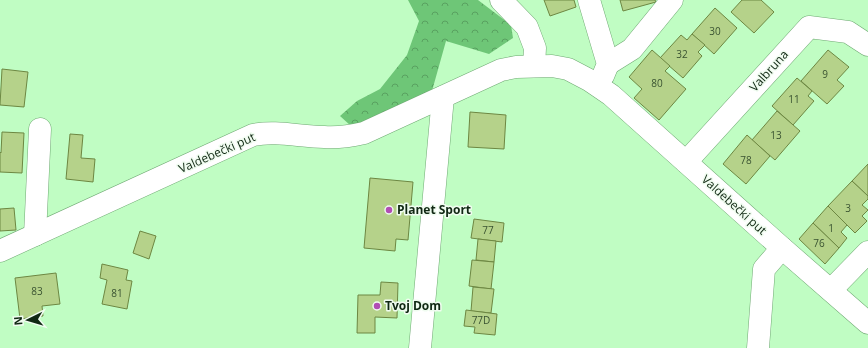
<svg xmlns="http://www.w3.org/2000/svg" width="868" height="348" font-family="'Open Sans',sans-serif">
<defs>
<pattern id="forest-crowns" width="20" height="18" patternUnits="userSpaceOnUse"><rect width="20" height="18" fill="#6ec677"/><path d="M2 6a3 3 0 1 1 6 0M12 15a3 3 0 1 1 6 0" fill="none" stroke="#59a160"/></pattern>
</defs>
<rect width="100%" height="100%" fill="#c0fdc3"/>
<polygon fill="url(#forest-crowns)" points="408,0 478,0 511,25 513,38 489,54 446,41 432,91 399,109 351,126 340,116 357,101 380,89 407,55 419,21"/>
<g fill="#b5d28a" stroke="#6d8742">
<polygon points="544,0 574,0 576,7 550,16"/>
<polygon points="620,0 655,0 656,2 623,11"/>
<polygon points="742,0 761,0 774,12 754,33 731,12"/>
<polygon points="715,8 737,28 714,54 692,34"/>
<polygon points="692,34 705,45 698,52 702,56 683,78 660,58 681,35 687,40"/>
<polygon points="652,50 670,66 665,71 686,89 659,120 634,98 642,89 629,77"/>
<polygon points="828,50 849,67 837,80 844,86 827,104 801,81"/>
<polygon points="2,69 28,72 24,107 0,105"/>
<polygon points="797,78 812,91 808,96 814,101 793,125 772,106"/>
<polygon points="777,111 800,131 775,160 752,140"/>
<polygon points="470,112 506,115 504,149 468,147"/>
<polygon points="2,132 24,133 22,173 0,172 0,152 1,153"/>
<polygon points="70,134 83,135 81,158 95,159 93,182 66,179"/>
<polygon points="747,135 770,156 746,184 723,164"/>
<polygon points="868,164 868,196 852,181"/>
<polygon points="370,178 413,182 408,240 396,239 395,251 364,248"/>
<polygon points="852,181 868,196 868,199 862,205 868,210 862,216 867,221 855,233 828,206"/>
<polygon points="828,206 847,225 841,232 847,238 839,248 813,223"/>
<polygon points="14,208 16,230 0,231 0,209"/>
<polygon points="474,219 504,223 502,242 471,238"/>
<polygon points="813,223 839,248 825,264 799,239"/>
<polygon points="140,231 156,236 149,259 133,253"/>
<polygon points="478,239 496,241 494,262 476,260"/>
<polygon points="472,260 494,262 491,289 469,286"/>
<polygon points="102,264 128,270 126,280 132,281 127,309 102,304 107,280 100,278"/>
<polygon points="56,273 60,304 42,306 43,316 20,319 15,278"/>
<polygon points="381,282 398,283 397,318 375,317 375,333 357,333 358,295 380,295"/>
<polygon points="473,287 494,289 491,313 471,311"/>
<polygon points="466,310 497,314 495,335 474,333 475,327 464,326"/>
</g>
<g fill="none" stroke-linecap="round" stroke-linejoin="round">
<defs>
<g id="minor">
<polyline points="501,0 527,27 535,48 534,66"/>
<polyline points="589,0 608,64 603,76"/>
<polyline points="608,64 632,49 672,0"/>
<polyline points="686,162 809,27 848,32 868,45"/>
<polyline points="35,235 40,129"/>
<path d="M0,251L253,135C276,130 301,137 324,137C338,138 351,136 364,133L501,70L516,67L552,66L568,69L589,80L611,95L782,248L868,323"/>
<polyline points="831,290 868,252"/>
<polyline points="420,348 443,97"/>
<polyline points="758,348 764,269 782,248"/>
</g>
</defs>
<use href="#minor" stroke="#6fa973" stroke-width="23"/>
<use href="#minor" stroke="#fff" stroke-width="22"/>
</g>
<g fill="#b14eb4" stroke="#f0fcf0" stroke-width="1.5">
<circle cx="389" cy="210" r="4"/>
<circle cx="377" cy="306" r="4"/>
</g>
<g text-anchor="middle" stroke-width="3" stroke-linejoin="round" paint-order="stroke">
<g font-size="10" fill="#395231">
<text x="715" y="35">30</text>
<text x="682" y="58">32</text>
<text x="825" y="78">9</text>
<text x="657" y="87">80</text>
<text x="794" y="103">11</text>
<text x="776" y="139">13</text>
<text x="746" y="164">78</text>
<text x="848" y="212">3</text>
<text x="831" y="232">1</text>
<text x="488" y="234">77</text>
<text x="819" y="247">76</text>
<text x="37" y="295">83</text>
<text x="117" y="297">81</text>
<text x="481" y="324">77D</text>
</g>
<g font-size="12" fill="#102813" stroke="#f0fcf0">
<text transform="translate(769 71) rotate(-48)" y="4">Valbruna</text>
<text transform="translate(217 153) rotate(-24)" y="4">Valdebečki put</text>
<text transform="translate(734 205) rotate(42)" y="4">Valdebečki put</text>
</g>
<g font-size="12" font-weight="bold" fill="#102813" stroke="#f0fcf0" text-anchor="start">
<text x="397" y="214">Planet Sport</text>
<text x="385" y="310">Tvoj Dom</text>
</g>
</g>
<g transform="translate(28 320) rotate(265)" stroke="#f0fcf0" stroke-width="3" paint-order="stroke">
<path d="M0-3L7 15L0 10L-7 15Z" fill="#102813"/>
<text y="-6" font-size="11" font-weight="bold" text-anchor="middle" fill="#102813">N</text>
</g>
</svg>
